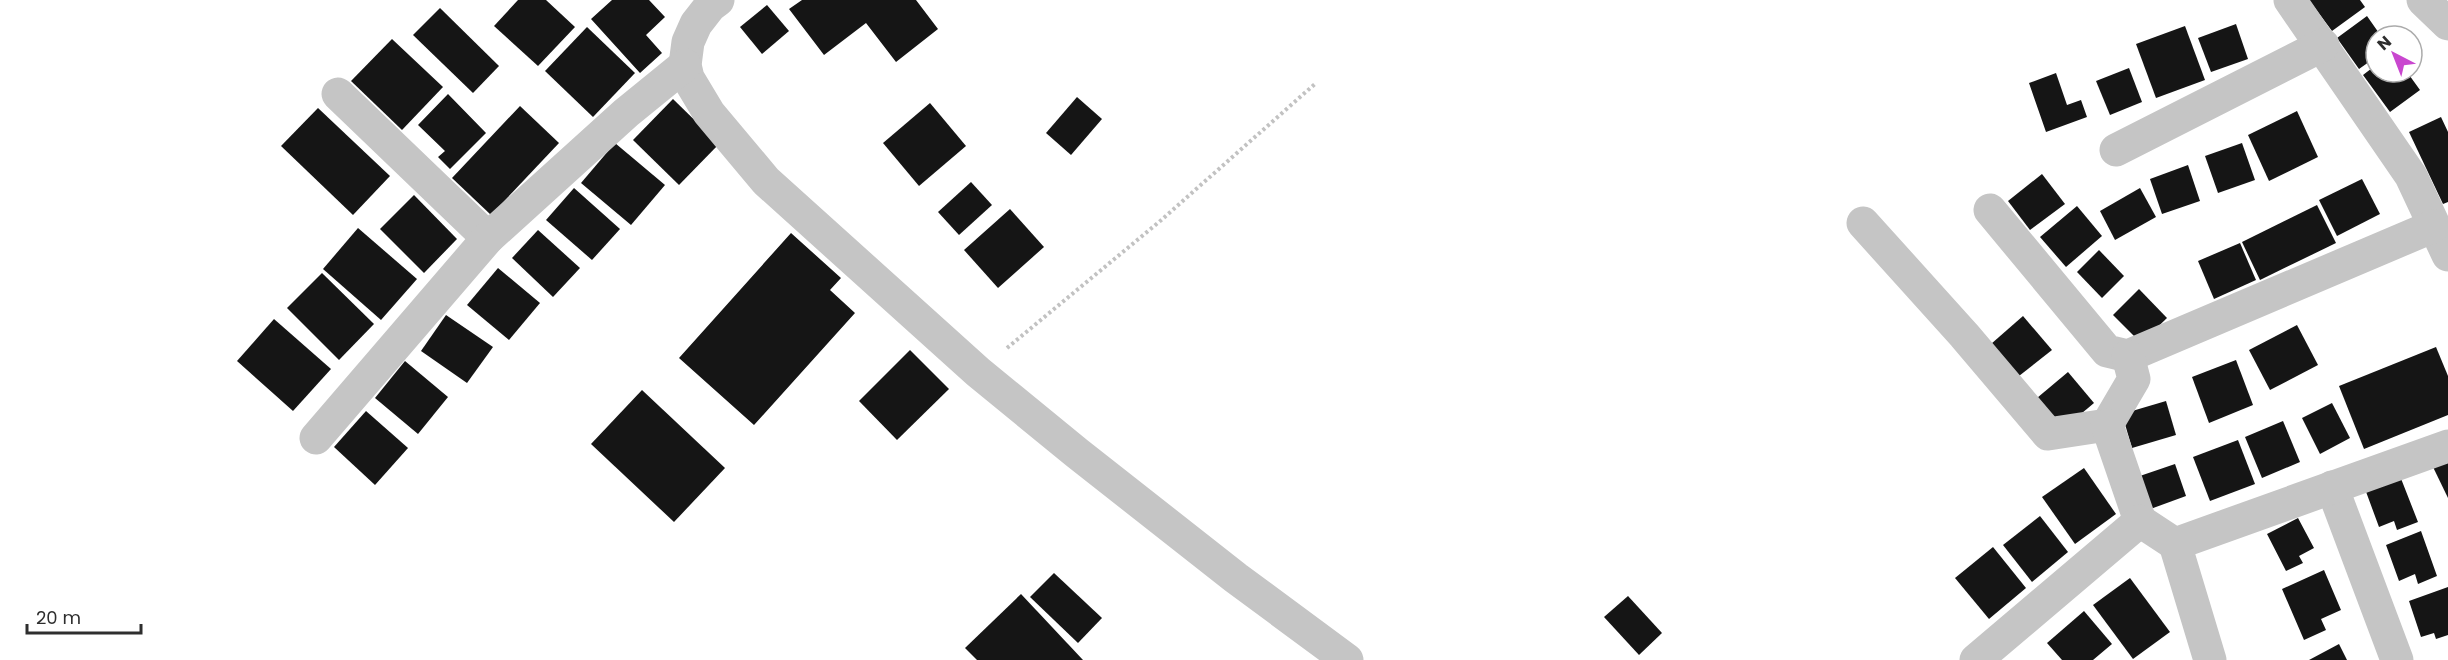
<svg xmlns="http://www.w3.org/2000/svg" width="2448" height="660" font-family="Poppins,sans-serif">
<rect width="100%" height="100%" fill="#fff"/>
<g fill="#151515">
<polygon points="518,0 546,0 575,27 538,66 494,26"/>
<polygon points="612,0 649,0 665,17 646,35 662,53 640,73 591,19"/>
<polygon points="802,0 916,0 938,29 896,62 866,23 824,55 789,9"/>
<polygon points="2309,0 2360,0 2365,7 2332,31"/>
<polygon points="767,5 789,31 762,54 740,27"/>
<polygon points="440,8 499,66 473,93 413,35"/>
<polygon points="2367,16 2381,36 2376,36 2376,57 2359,69 2337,38"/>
<polygon points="2236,24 2248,59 2211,72 2198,38"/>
<polygon points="2185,26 2205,80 2156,98 2136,44"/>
<polygon points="587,27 635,73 593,117 545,71"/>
<polygon points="392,39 443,87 402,130 351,81"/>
<polygon points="2376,65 2376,72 2407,72 2420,90 2390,112 2363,75"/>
<polygon points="2129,68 2142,102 2110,115 2096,81"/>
<polygon points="2056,73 2067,105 2081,100 2087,117 2046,132 2029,83"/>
<polygon points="448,94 486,133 450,169 438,157 445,151 418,125"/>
<polygon points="1077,97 1102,119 1071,155 1046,133"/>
<polygon points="673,99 719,144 679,185 633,140"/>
<polygon points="930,103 966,146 919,186 883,143"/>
<polygon points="520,106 559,143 491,215 452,178"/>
<polygon points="318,108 390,176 353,215 281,146"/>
<polygon points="2297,111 2318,157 2269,181 2248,135"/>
<polygon points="2441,117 2448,132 2448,202 2443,204 2409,132"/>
<polygon points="615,143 665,185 631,225 581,183"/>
<polygon points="2242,143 2255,180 2218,193 2205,156"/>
<polygon points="2188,165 2200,201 2162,214 2150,179"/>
<polygon points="2042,174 2065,204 2030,230 2008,201"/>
<polygon points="2362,179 2380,214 2337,236 2319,200"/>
<polygon points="971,182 992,205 959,235 938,212"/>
<polygon points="574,188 620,229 592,260 546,220"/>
<polygon points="2140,188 2156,217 2115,240 2100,211"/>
<polygon points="414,195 457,239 424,273 380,229"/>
<polygon points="2317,205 2336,243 2260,280 2242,242"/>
<polygon points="2077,206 2102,236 2066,267 2040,237"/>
<polygon points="1010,209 1044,247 998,288 964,250"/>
<polygon points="358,228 417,279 381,320 323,269"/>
<polygon points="538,230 580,268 553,297 512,258"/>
<polygon points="791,233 841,278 830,290 855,313 754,425 679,358"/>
<polygon points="2240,243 2256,280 2214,299 2198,261"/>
<polygon points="2099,250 2124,276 2102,298 2077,272"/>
<polygon points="498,268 540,303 509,340 467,305"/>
<polygon points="322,273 374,324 339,360 287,308"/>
<polygon points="2139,289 2167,318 2141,343 2113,315"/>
<polygon points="446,315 493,347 467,383 421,351"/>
<polygon points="2023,316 2052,350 2019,376 1991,344"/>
<polygon points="274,319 331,369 293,411 237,361"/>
<polygon points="2297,325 2318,365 2270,390 2249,350"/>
<polygon points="2436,347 2448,376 2448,415 2364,449 2339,386"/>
<polygon points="910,350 949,389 897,440 859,401"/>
<polygon points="2236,360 2253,405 2209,423 2192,377"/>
<polygon points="405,361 448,397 418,434 375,398"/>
<polygon points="2068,372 2094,403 2063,429 2037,398"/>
<polygon points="642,390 725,468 674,522 591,444"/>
<polygon points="2166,401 2176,435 2132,448 2122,414"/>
<polygon points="2332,403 2350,438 2320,454 2302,418"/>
<polygon points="366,411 408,448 375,485 334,447"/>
<polygon points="2283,421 2300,462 2262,478 2245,437"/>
<polygon points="2238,440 2255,484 2210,501 2193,457"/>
<polygon points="2448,461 2448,498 2433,467"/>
<polygon points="2175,464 2186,496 2145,511 2134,478"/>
<polygon points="2084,468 2116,514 2075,544 2042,497"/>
<polygon points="2400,476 2418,522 2397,530 2394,521 2379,527 2365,489"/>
<polygon points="2040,516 2068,552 2032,582 2003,545"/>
<polygon points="2298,518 2314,548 2299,556 2303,563 2286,571 2267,534"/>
<polygon points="2421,531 2437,576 2418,584 2415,574 2399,581 2386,545"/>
<polygon points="1993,547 2026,588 1989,619 1955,578"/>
<polygon points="2324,570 2341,610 2321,619 2326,630 2304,640 2282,589"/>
<polygon points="1054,573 1102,618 1078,643 1030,597"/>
<polygon points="2130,578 2170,632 2133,659 2093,605"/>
<polygon points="2448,587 2448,635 2436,639 2434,633 2421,637 2409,601"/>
<polygon points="1021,594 1083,660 977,660 965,648"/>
<polygon points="1628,596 1662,633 1639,655 1604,617"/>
<polygon points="2084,611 2112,644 2093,660 2062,660 2047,643"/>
<polygon points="2339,644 2347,660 2309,660"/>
</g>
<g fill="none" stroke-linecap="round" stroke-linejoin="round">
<polyline stroke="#c2c2c2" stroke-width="4" stroke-dasharray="3 3" stroke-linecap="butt" points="1007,348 1159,222 1316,83"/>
<g stroke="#c5c5c5" stroke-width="33">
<polyline points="718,0 710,6 696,24 688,42 685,65 688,78 709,113 766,181 978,372 1077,453 1236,578 1347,660"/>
<polyline points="2290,0 2411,176 2448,255"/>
<polyline points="2423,0 2448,24"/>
<polyline points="338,94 488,238"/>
<polyline points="2116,150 2323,45"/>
<polyline points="1990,210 2107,351 2128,356 2434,226"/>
<polyline points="1863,223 1964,335 2048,434 2107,425 2134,379 2128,356"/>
<polyline points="2107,425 2140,521"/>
<polyline points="316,438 488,238 626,113 685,65"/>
<polyline points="2332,487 2397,660"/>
<polyline points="2175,544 2210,660"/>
<polyline points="1976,660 2140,521 2175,544 2448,446"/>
</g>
</g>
<g transform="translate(2394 54) rotate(318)"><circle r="28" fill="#ffffff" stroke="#ababab" stroke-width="1.5"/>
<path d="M0-4.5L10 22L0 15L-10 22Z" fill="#c947cf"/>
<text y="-9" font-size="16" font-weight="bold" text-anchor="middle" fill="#2e2e2e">N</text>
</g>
<path d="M27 624v9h114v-9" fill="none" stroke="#2e2e2e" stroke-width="3"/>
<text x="36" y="624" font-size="18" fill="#2e2e2e" stroke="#ffffff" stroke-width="4.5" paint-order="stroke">20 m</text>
</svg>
